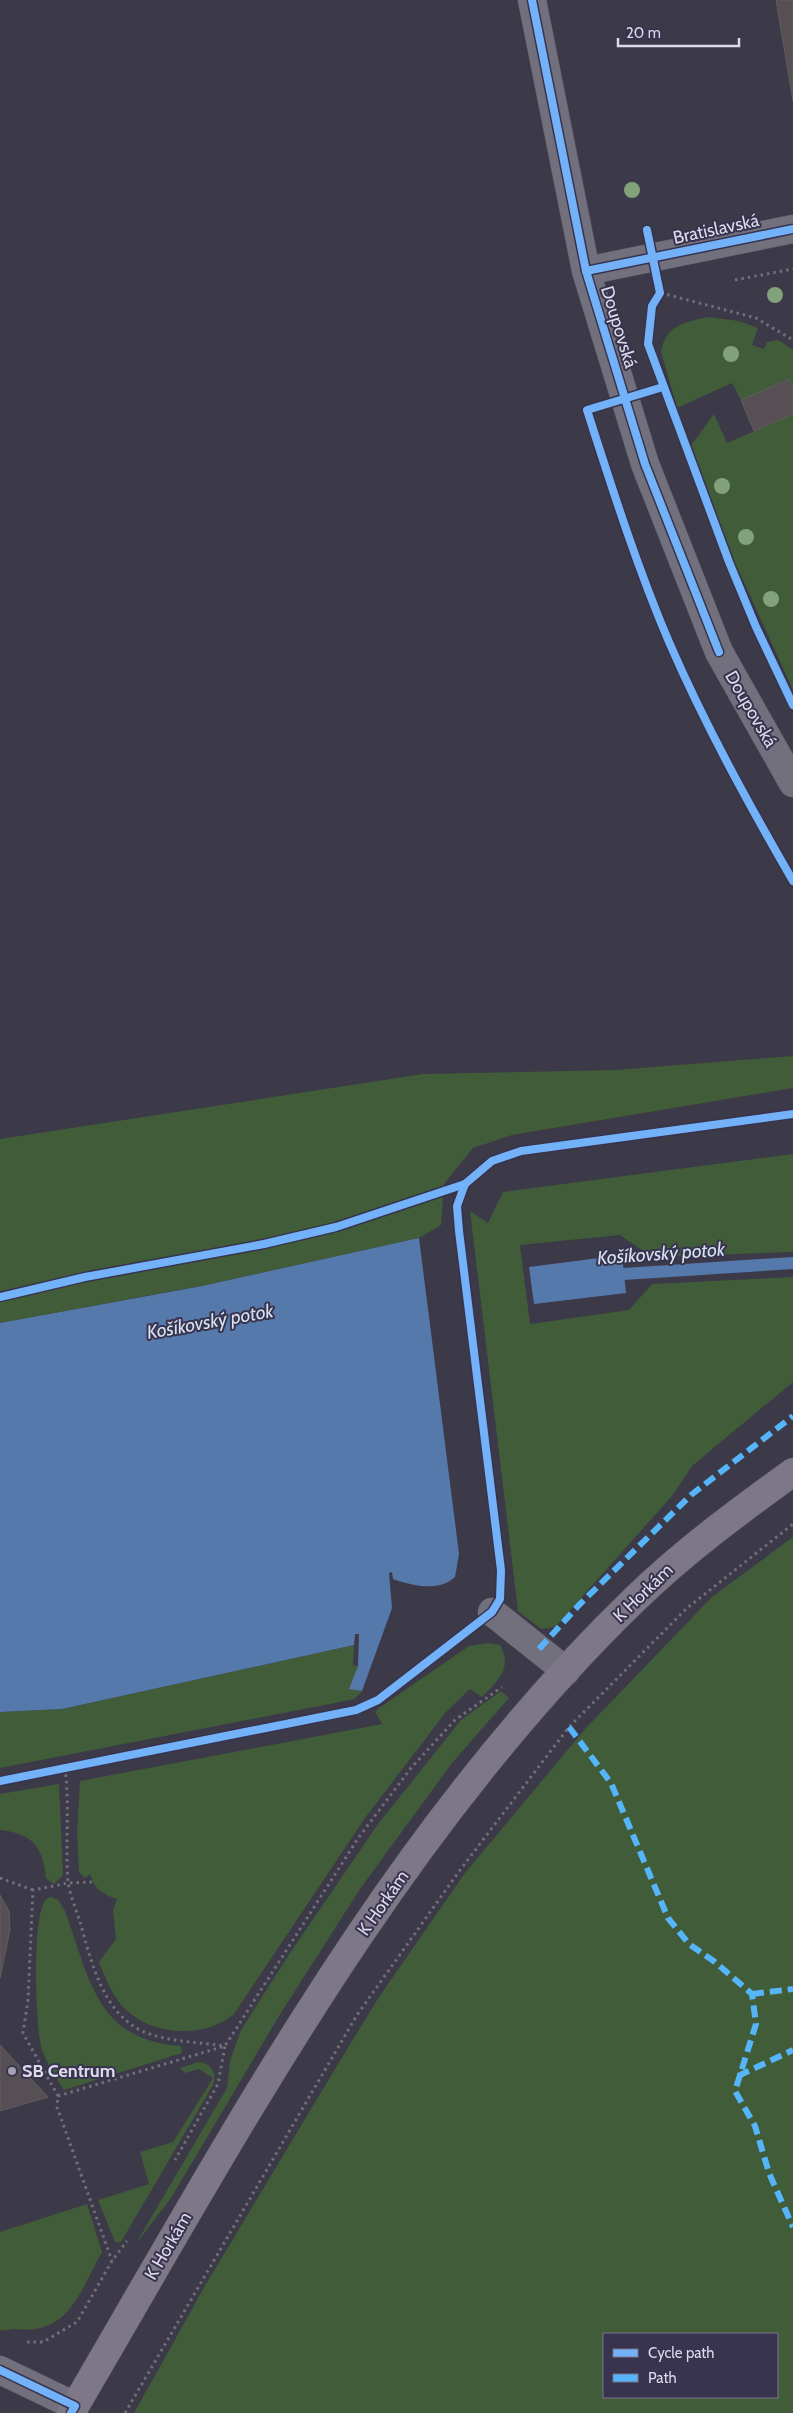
<svg xmlns="http://www.w3.org/2000/svg" width="793" height="2413" font-family="Cabin,sans-serif">
<rect width="100%" height="100%" fill="#3c3948"/>
<g fill="#405c39" fill-rule="evenodd">
<path d="M708,317L739,321L758,328L752,345L764,349L767,342L778,340L793,350V389L789,380L741,400L732,383L677,408L661,352C665,325 686,322 708,317Z"/>
<polygon points="714,414 727,443 793,414 793,690 731,554 690,447"/>
<polygon points="793,1056 793,1088 512,1135 473,1148 444,1184 441,1225 419,1238 211,1284 0,1323 0,1139 423,1074 615,1070"/>
<polygon points="793,1154 793,1252 652,1257 620,1235 520,1245 530,1324 629,1310 652,1284 793,1277 793,1382 692,1466 672,1496 555,1627 541,1629 518,1611 470,1211 488,1223 503,1192"/>
<path d="M793,1537V2413H134L206,2284L338,2064L379,1997L465,1873L585,1729L712,1597ZM604,2334H777V2397H604Z"/>
<path d="M488,1643L500,1645C513,1669 498,1680 482,1697L470,1689L446,1712L365,1818L234,2014C205,2039 152,2036 125,2009C112,1996 106,1979 99,1962L116,1939L113,1911L117,1899C104,1895 94,1889 90,1874L85,1878L79,1872L77,1833L80,1781L382,1724L375,1712L379,1708L469,1646Z"/>
<polygon points="354,1645 353,1665 358,1666 350,1688 362,1691 355,1699 0,1768 0,1712 62,1709"/>
<polygon points="501,1691 509,1698 452,1763 360,1889 279,2016 171,2198 135,2245 227,2088 230,2061 241,2030 290,1953 378,1824 461,1720"/>
<path d="M59,1784L63,1875L54,1884L46,1878C43,1847 32,1833 0,1830V1794Z"/>
<path d="M51,1897L58,1900L65,1911C90,1978 95,2040 181,2046L182,2053L64,2090C56,2077 47,2064 42,2050C35,2028 32,1918 45,1901C46,1899 50,1897 51,1897Z"/>
<path d="M198,2062C211,2063 218,2073 213,2085L121,2242H115L98,2200L149,2184L140,2152L173,2142L213,2078L199,2069L185,2073L180,2068Z"/>
<path d="M87,2204L102,2252C80,2291 69,2336 15,2329C9,2329 5,2331 0,2330V2232Z"/>
</g>
<g fill="#5679ac">
<path d="M419,1238L459,1554L455,1577C439,1592 413,1586 393,1579L392,1572L389,1573L392,1608L362,1691L349,1689L358,1666L359,1634H355L354,1645L62,1709L0,1712V1323L202,1286Z"/>
<polygon points="622,1255 626,1293 534,1304 529,1267"/>
</g>
<g fill="none" stroke-linecap="round" stroke-linejoin="round">
<polyline stroke="#5679ac" stroke-width="12" points="608,1275 793,1263"/>
</g>
<g fill="#564f54" stroke="#635c5f">
<polygon points="776,0 793,0 793,101"/>
<polygon points="789,379 793,389 793,414 754,431 741,400"/>
<polygon points="0,1895 9,1911 10,1930 0,1978"/>
<polygon points="0,2045 48,2097 0,2111"/>
</g>
<g fill="none" stroke-linecap="round" stroke-linejoin="round">
<defs>
<g id="minor">
<polyline points="532,0 586,271 645,464 719,652 793,783"/>
<polyline points="586,271 793,229"/>
<polyline points="492,1612 566,1671"/>
<polyline points="0,2370 75,2406"/>
</g>
<path id="major" d="M71,2413C237,2130 395,1831 634,1600C683,1552 738,1512 793,1472"/>
</defs>
<use href="#minor" stroke="#595663" stroke-width="29"/>
<use href="#major" stroke="#595663" stroke-width="29"/>
<g stroke="#726f7b" stroke-width="3" stroke-dasharray="2.5 4" stroke-linecap="butt">
<polyline points="735,280 793,269"/>
<polyline points="661,293 756,318 793,340"/>
<path d="M65,1768C70,1806 65,1844 68,1882C70,1895 76,1909 80,1922C91,1960 102,2012 142,2031C167,2042 198,2042 225,2046L218,2084L175,2160"/>
<polyline points="0,1878 33,1890"/>
<polyline points="92,1882 68,1883 33,1890 28,2000 23,2033 58,2096 57,2107 112,2261"/>
<polyline points="58,2096 225,2046 359,1837 411,1768 455,1720 502,1687"/>
<polyline points="27,2342 43,2342 77,2322 112,2261 127,2241"/>
<polyline points="125,2413 357,2015 460,1870 569,1727 686,1609 793,1524"/>
</g>
<use href="#minor" stroke="#72707d" stroke-width="28"/>
<use href="#major" stroke="#7d7787" stroke-width="28"/>
<g stroke="#56b5f8" stroke-width="6" stroke-dasharray="12 6" stroke-linecap="butt">
<polyline points="539,1649 579,1605 691,1495 793,1416"/>
<polyline points="569,1727 611,1783 668,1918 689,1944 715,1962 752,1994 756,2024 735,2091 755,2126 769,2173 793,2227"/>
<polyline points="752,1994 793,1989"/>
<polyline points="738,2076 793,2050"/>
</g>
<defs>
<g id="cycleway">
<polyline points="532,0 586,271 645,464 719,652"/>
<polyline points="647,230 660,293 652,306 648,344 729,562 756,627 793,705"/>
<polyline points="586,271 793,229"/>
<path d="M663,387L587,410C612,488 637,567 669,642C705,725 748,803 793,881"/>
<polyline points="0,1297 85,1277 264,1244 336,1227 465,1184 492,1161 521,1151 793,1114"/>
<polyline points="0,1781 356,1710 378,1700 492,1612 500,1599 501,1570 459,1231 457,1206 465,1184"/>
<polyline points="0,2370 75,2406 71,2413"/>
</g>
</defs>
<use href="#cycleway" stroke="#38334e" stroke-width="11"/>
<use href="#cycleway" stroke="#73b2f8" stroke-width="8"/>
</g>
<g fill="#81a27b">
<circle cx="632" cy="190" r="8"/>
<circle cx="775" cy="295" r="8"/>
<circle cx="731" cy="354" r="8"/>
<circle cx="722" cy="486" r="8"/>
<circle cx="746" cy="537" r="8"/>
<circle cx="771" cy="599" r="8"/>
</g>
<circle fill="#a4a2b2" stroke="#38334e" stroke-width="2" cx="12" cy="2071" r="5"/>
<g text-anchor="middle" stroke-width="4" stroke-linejoin="round" paint-order="stroke">
<g font-size="18" fill="#dcdaeb" stroke="#38334e">
<text transform="translate(716 229) rotate(-12)" y="6">Bratislavská</text>
<text transform="translate(619 327) rotate(73)" y="6">Doupovská</text>
<text transform="translate(751 709) rotate(60)" y="6">Doupovská</text>
<text transform="translate(643 1593) rotate(-44)" y="6">K Horkám</text>
<text transform="translate(383 1903) rotate(-55)" y="6">K Horkám</text>
<text transform="translate(168 2246) rotate(-60)" y="6">K Horkám</text>
</g>
<g font-size="18" font-weight="bold" fill="#dcdaeb" stroke="#38334e" text-anchor="start">
<text x="22" y="2077">SB Centrum</text>
</g>
<g font-size="19" font-style="italic" fill="#d6e1f1" stroke="#38334e">
<text transform="translate(661 1253) rotate(-4)" y="7">Košíkovský potok</text>
<text transform="translate(210 1321) rotate(-10)" y="7">Košíkovský potok</text>
</g>
</g>
<rect x="603" y="2333" width="175" height="65" fill="#38334e" stroke="#7a768d"/>
<rect x="613" y="2349" width="25" height="8" fill="#73b2f8" stroke="#7a768d"/>
<text x="648" y="2358" font-size="15" fill="#dcdaeb">Cycle path</text>
<rect x="613" y="2374" width="25" height="8" fill="#56b5f8" stroke="#7a768d"/>
<text x="648" y="2383" font-size="15" fill="#dcdaeb">Path</text>
<path d="M618 38v8h121v-8" fill="none" stroke="#dcdaeb" stroke-width="2.5"/>
<text x="626" y="38" font-size="15" fill="#dcdaeb" stroke="#38334e" stroke-width="4" paint-order="stroke">20 m</text>
</svg>
